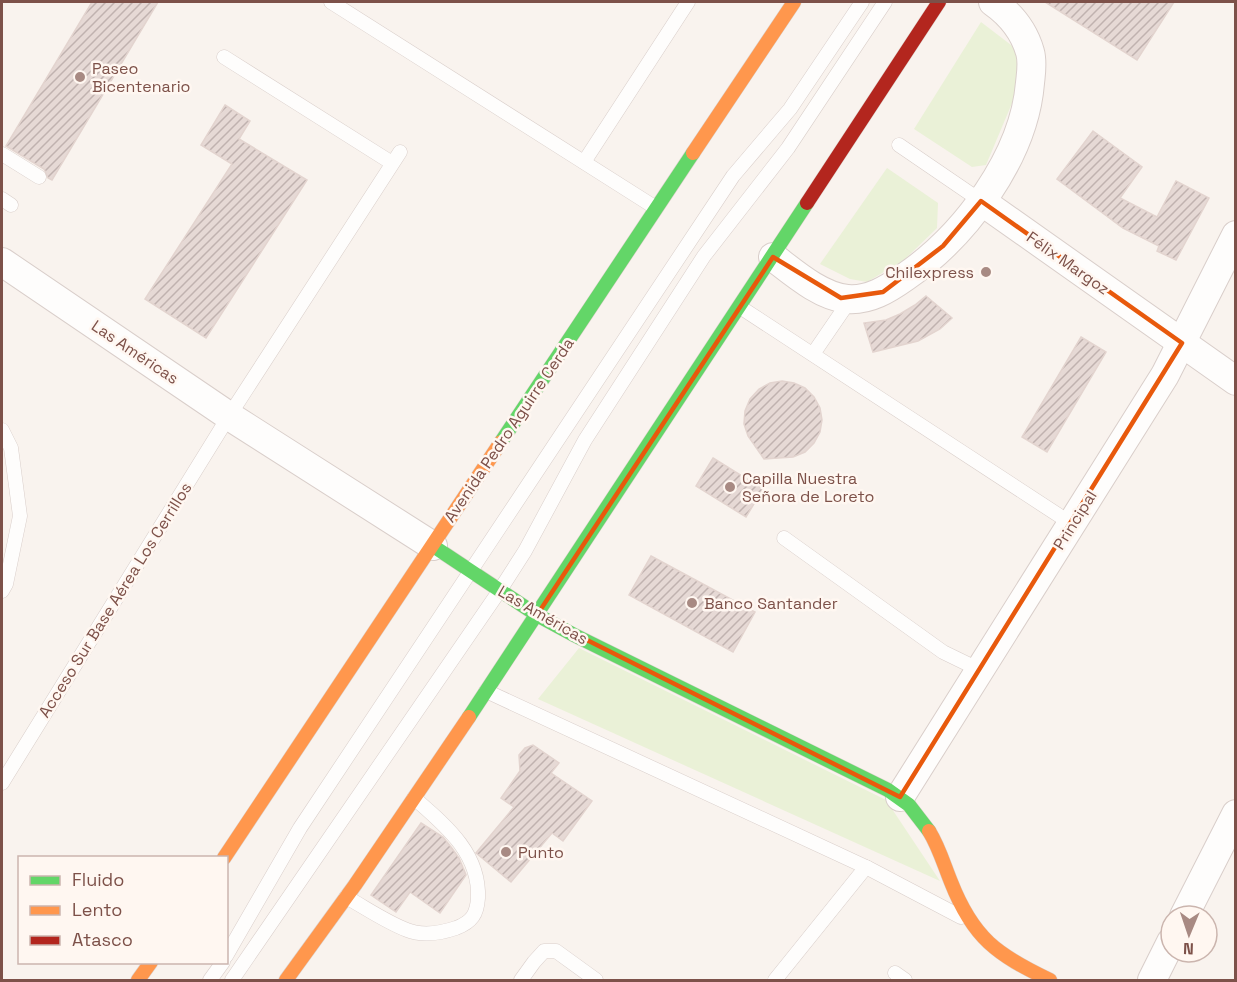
<svg xmlns="http://www.w3.org/2000/svg" width="1237" height="982" font-family="'Space Grotesk',sans-serif">
	<defs>
		<pattern id="building-hatch" width="6" height="6" patternUnits="userSpaceOnUse" patternTransform="scale(1.5)"><rect width="6" height="6" fill="#e6d9d5"/><path d="M-1 1l2-2M0 6l6-6M5 7l2-2" fill="none" stroke="#c0b2af"/></pattern>
	</defs>
	<rect width="100%" height="100%" fill="#f9f3ee"/>
	<g fill="#eaf1d7">
		<polygon points="981,22 1015,48 1023,77 986,165 972,167 914,129"/>
		<polygon points="887,168 938,203 937,228 904,260 867,282 850,279 820,264"/>
		<polygon points="579,648 886,800 940,881 538,699"/>
	</g>
	<g fill="url(#building-hatch)" stroke="#e3d4cf" stroke-width="1.5">
		<polygon points="92,2 158,2 52,180 48,178 44,169 6,146"/>
		<polygon points="1045,2 1174,2 1137,60"/>
		<polygon points="225,105 250,121 239,139 307,180 206,338 145,299 232,164 201,145"/>
		<polygon points="1093,131 1142,167 1120,198 1157,217 1176,181 1209,198 1176,260 1157,251 1159,246 1123,228 1057,179"/>
		<polygon points="926,296 952,318 940,329 918,341 873,352 864,323 886,320 900,314 915,305"/>
		<polygon points="1081,337 1106,352 1047,452 1022,437"/>
		<polygon points="782,381 794,383 805,388 814,397 820,408 822,420 820,432 814,443 805,452 793,457 764,459 748,436 744,424 745,411 750,399 759,389 770,383"/>
		<polygon points="713,458 763,489 746,517 696,486"/>
		<polygon points="651,556 755,612 733,652 629,595"/>
		<polygon points="533,745 559,763 551,773 592,801 563,841 552,833 511,882 476,853 514,807 501,798 520,771 519,755 525,748"/>
		<polygon points="421,823 443,837 451,847 459,858 466,875 440,913 410,892 396,912 371,895"/>
	</g>
	<g fill="none" stroke-linecap="round" stroke-linejoin="round">
		<defs>
			<g id="lane">
				<polyline points="331,2 656,208"/>
				<polyline points="224,57 392,163"/>
				<polyline points="899,145 981,201"/>
				<polyline points="2,154 39,177"/>
				<polyline points="584,162 688,2"/>
				<polyline points="2,199 11,205"/>
				<polyline points="740,307 1072,524"/>
				<polyline points="813,354 850,300"/>
				<polyline points="2,430 11,448 20,516 6,584 2,591"/>
				<polyline points="784,538 943,652 980,670"/>
				<polyline points="486,691 866,867 961,917"/>
				<polyline points="2,783 229,416 400,152"/>
				<path d="M346,897C366,908 386,922 407,930C422,936 441,933 456,928C472,922 477,914 478,898C480,853 445,825 414,798"/>
				<polyline points="226,956 300,828 733,176 790,109 862,2"/>
				<polyline points="895,973 905,980"/>
				<polyline points="210,980 223,962"/>
				<polyline points="232,980 500,590 525,551 585,440 704,256 788,148 885,2"/>
				<polyline points="521,980 534,962 544,951 556,951 596,980"/>
				<polyline points="775,980 866,867"/>
			</g>
			<g id="street">
				<polyline points="981,201 1236,381"/>
				<path d="M773,257C794,273 820,296 847,299C869,301 888,289 905,277C965,236 1024,157 1030,83C1031,73 1033,62 1030,52C1024,31 1010,14 993,2"/>
				<polyline points="2,262 229,416 433,546"/>
				<polyline points="900,797 1165,375 1236,235"/>
				<polyline points="1184,916 1236,814"/>
				<polyline points="1152,980 1171,942"/>
			</g>
			<g id="fast">
				<polyline points="501,442 693,153"/>
				<polyline points="433,546 537,615 574,635 888,790 909,805 929,831"/>
				<polyline points="469,717 807,203"/>
			</g>
			<g id="slow">
				<polyline points="693,153 794,2"/>
				<path d="M929,831C939,847 944,865 951,882C973,938 997,955 1050,980"/>
				<polyline points="224,858 501,442"/>
				<polyline points="138,980 151,962"/>
				<polyline points="286,980 355,885 469,717"/>
			</g>
			<polyline id="jam" points="807,203 939,2"/>
		</defs>
		<use href="#lane" stroke="#d9ceca" stroke-width="15"/>
		<use href="#street" stroke="#d9ceca" stroke-width="30"/>
		<use href="#fast" stroke="#dbd0cb" stroke-width="15"/>
		<use href="#slow" stroke="#dbd0cb" stroke-width="15"/>
		<use href="#jam" stroke="#dbd0cb" stroke-width="15"/>
		<use href="#lane" stroke="#fefdfc" stroke-width="14"/>
		<use href="#street" stroke="#fefdfc" stroke-width="28"/>
		<use href="#fast" stroke="#63d668" stroke-width="14"/>
		<use href="#slow" stroke="#ff974d" stroke-width="14"/>
		<use href="#jam" stroke="#b3261e" stroke-width="14"/>
	</g>
	<path fill="none" stroke="#e8590c" stroke-width="4.5" stroke-linejoin="round" d="M981,201L1182,343L900,797L537,615L773,257L841,298L883,292L943,246Z"/>
	<g fill="#a88a83" stroke="#fff7f1" stroke-width="2">
		<circle cx="80" cy="77" r="6"/>
		<circle cx="986" cy="272" r="6"/>
		<circle cx="730" cy="487" r="6"/>
		<circle cx="692" cy="603" r="6"/>
		<circle cx="506" cy="852" r="6"/>
	</g>
	<g text-anchor="middle" dominant-baseline="central" stroke-width="5" stroke-linejoin="round" paint-order="stroke">
		<g font-size="16" fill="#7d5149" stroke="#fff7f1" text-anchor="start">
			<text x="92" y="68">Paseo<tspan x="92" dy="18">Bicentenario</tspan></text>
			<text x="974" y="272" text-anchor="end">Chilexpress</text>
			<text x="742" y="478">Capilla Nuestra<tspan x="742" dy="18">Señora de Loreto</tspan></text>
			<text x="704" y="603">Banco Santander</text>
			<text x="518" y="852">Punto</text>
		</g>
		<g font-size="16" fill="#7d5149" stroke="#fff7f1">
			<text transform="translate(1068 263) rotate(35)">Félix Margoz</text>
			<text transform="translate(135 352) rotate(34)">Las Américas</text>
			<text transform="translate(509 430) rotate(-56)">Avenida Pedro Aguirre Cerda</text>
			<text transform="translate(1075 520) rotate(-58)">Principal</text>
			<text transform="translate(115 600) rotate(-58)">Acceso Sur Base Aérea Los Cerrillos</text>
			<text transform="translate(543 615) rotate(30)">Las Américas</text>
		</g>
	</g>
	<rect width="1237" height="982" fill="none" stroke="#7d5149" stroke-width="6"/>
	<rect x="18" y="856" width="210" height="108" fill="#fff7f1" stroke="#cbb5ae" stroke-width="1.5"/>
	<rect x="30" y="876" width="30" height="9" fill="#63d668" stroke="#cbb5ae" stroke-width="1.5"/>
	<text x="72" y="886" font-size="18" fill="#7d5149">Fluido</text>
	<rect x="30" y="906" width="30" height="9" fill="#ff974d" stroke="#cbb5ae" stroke-width="1.5"/>
	<text x="72" y="916" font-size="18" fill="#7d5149">Lento</text>
	<rect x="30" y="936" width="30" height="9" fill="#b3261e" stroke="#cbb5ae" stroke-width="1.5"/>
	<text x="72" y="946" font-size="18" fill="#7d5149">Atasco</text>
	<g transform="translate(1189 934) rotate(182)"><circle r="28" fill="#fff7f1" stroke="#cbb5ae" stroke-width="1.5"/>
	<path d="M0-4.5L10 22L0 15L-10 22Z" fill="#a88a83"/>
	<text y="-9" font-size="16" font-weight="bold" text-anchor="middle" fill="#7d5149">N</text>
	</g>
</svg>
